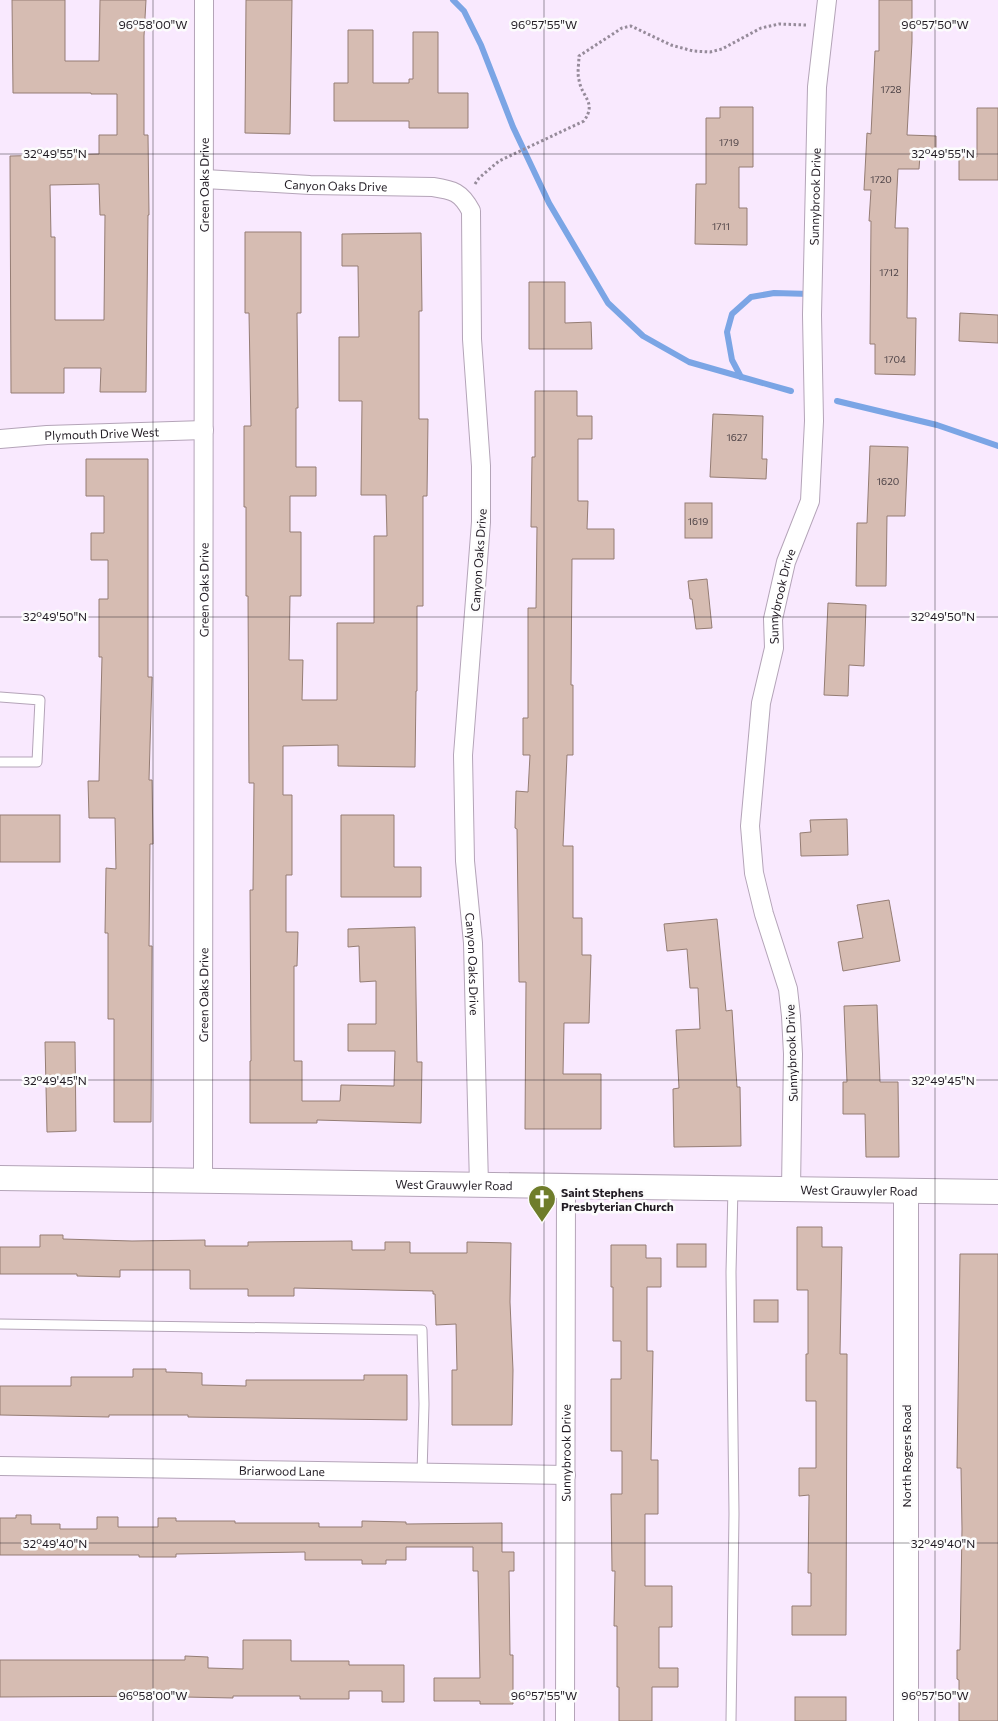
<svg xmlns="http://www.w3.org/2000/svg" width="998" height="1721" font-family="Commissioner,sans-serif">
	<rect width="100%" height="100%" fill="#f9e9fe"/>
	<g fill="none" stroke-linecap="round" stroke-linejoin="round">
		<g stroke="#7ba5e5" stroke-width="6">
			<polyline points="453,0 464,11 481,45 513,127 549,203 608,303 643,336 689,362 791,391"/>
			<polyline points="741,377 732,360 727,332 732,314 751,297 774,293 811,294"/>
			<polyline points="837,401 937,425 998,446"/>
		</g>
	</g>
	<g fill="#d6bcb2" stroke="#957d74" fill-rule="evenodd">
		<path d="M12,0H65V61H99L100,0H146L144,36V135H148L149,215H148L146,392H100L101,368H64V393H11L10,156L99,154V135H117V94H91V93H13ZM99,184L100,215H105L104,320H55V237H51L50,185Z"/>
		<polygon points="246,0 292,0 290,134 245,133"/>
		<polygon points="879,0 912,0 912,42 907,135 936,136 936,155 920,155 919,169 898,169 895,228 908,228 907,318 916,318 915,375 875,374 875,344 870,344 871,221 869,221 871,190 864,190 867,133 871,134 875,51 879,51"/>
		<polygon points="348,30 373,30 373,83 409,83 409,79 413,79 413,32 438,32 438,93 468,93 468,128 409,128 409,121 334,121 334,83 348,83"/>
		<polygon points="720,107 753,107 753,167 739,167 739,208 747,208 747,245 695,244 696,184 706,184 706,118 720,118"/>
		<polygon points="977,108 998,108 998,180 959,180 959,157 977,157"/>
		<polygon points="245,232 301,232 301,313 297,313 298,408 296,408 296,467 316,467 316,496 290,496 290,532 301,532 301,596 290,596 289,660 303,660 302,700 337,700 337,623 374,623 374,536 387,536 386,495 361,495 362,401 339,401 339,337 359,337 358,266 342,266 342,234 421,233 422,311 419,311 419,419 428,419 427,496 423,496 423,606 417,606 417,691 416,691 415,767 338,766 338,745 283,746 283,795 292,795 292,875 286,875 286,932 298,932 297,966 294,966 294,1061 302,1061 302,1101 340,1101 341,1085 394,1086 395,1051 348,1051 348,1024 376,1024 376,981 360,982 359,946 348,947 348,929 415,927 417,1062 422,1062 421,1123 317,1120 317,1123 250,1123 250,1061 251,1061 250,890 253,890 254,783 249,783 248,596 246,596 246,507 244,507 244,426 251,426 249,313 245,313"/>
		<polygon points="529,282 565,282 565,323 591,322 592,349 529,349"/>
		<polygon points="960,313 998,315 998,343 959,341"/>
		<polygon points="535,391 577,391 577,416 592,416 592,439 578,439 578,501 588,501 587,529 614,529 614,559 572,559 571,685 573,685 573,755 567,755 563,846 573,846 573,918 582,918 582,955 591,955 589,1023 564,1023 563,1074 601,1074 601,1129 525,1129 526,982 519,982 517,829 515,828 516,791 528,792 530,755 523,755 523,718 528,718 528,608 536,608 537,527 531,527 532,457 535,457"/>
		<polygon points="713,414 763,416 762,459 767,459 766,479 710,477"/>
		<polygon points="870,446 908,447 905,516 887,516 886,586 856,586 857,523 867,523"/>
		<polygon points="86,459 148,459 148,677 152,677 149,780 152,780 153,844 150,844 149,946 152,946 151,1122 114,1122 114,1019 108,1019 108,933 105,933 106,868 116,869 115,818 89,818 88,781 99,781 102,657 99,657 99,599 108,599 108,560 91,560 91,533 104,533 104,496 86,496"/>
		<rect x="685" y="503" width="27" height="35"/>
		<polygon points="707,579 712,628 696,629 692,599 690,599 688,581"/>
		<polygon points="828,603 866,605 864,666 849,665 848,696 824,695"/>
		<rect x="0" y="815" width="60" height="47"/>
		<polygon points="341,815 394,815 394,867 421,867 421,897 341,897"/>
		<polygon points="847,819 848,855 801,856 800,833 811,832 810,820"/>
		<polygon points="889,900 900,961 843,971 838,942 863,938 857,905"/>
		<polygon points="717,919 726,1011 732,1010 737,1087 740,1087 741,1146 674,1147 673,1089 679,1088 676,1030 700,1029 698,988 690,988 687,949 667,951 664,924"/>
		<polygon points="877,1005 880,1082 898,1082 899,1157 866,1157 865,1114 843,1114 843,1082 847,1082 844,1006"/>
		<polygon points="45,1042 75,1042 76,1131 47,1132"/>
		<polygon points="797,1227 822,1227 822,1247 842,1247 840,1354 847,1354 846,1635 792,1635 792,1606 811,1606 811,1573 808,1573 809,1495 799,1496 799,1468 816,1468 816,1401 806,1401 806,1354 808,1354 808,1290 797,1290"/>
		<polygon points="40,1235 63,1235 63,1239 132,1241 205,1240 205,1246 248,1246 248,1242 352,1241 352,1250 385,1250 385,1242 410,1242 410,1253 467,1253 467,1242 511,1243 510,1302 513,1370 512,1425 452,1425 452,1370 457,1370 456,1324 436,1325 435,1294 433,1294 433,1291 294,1288 294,1296 248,1296 248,1289 190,1289 190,1270 120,1270 120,1277 77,1276 77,1274 0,1274 0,1247 40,1247"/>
		<rect x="677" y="1244" width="29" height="23"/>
		<polygon points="611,1245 646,1245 646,1258 661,1258 661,1287 647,1287 647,1351 653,1351 651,1460 658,1460 658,1514 645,1514 645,1586 672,1586 672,1627 659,1627 659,1668 678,1668 678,1687 652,1687 652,1721 619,1721 619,1687 617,1687 617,1626 614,1626 615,1571 612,1571 611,1494 622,1494 622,1451 611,1451 611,1379 621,1379 621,1341 613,1341 613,1287 611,1287"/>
		<polygon points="960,1254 998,1254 998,1721 959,1721 959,1680 957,1679 957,1650 960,1650 962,1529 961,1468 957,1468"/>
		<rect x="754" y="1300" width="24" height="22"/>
		<polygon points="133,1369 166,1369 166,1372 202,1373 202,1385 246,1386 246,1380 364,1380 364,1375 407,1375 407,1420 188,1417 188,1415 109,1415 109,1417 0,1415 0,1386 71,1386 71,1377 133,1377"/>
		<polygon points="16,1515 31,1515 31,1524 60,1524 60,1529 97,1529 97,1517 118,1517 118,1527 158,1527 158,1518 176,1518 176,1521 235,1521 235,1523 319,1523 319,1527 362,1527 362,1521 406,1522 406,1524 502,1523 502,1552 514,1552 514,1571 509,1571 510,1655 513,1655 513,1704 480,1704 480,1701 434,1701 434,1678 480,1678 478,1571 473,1571 473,1547 406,1547 406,1560 386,1560 386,1564 362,1564 362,1560 305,1560 305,1552 176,1554 176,1557 139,1557 139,1555 0,1555 0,1518 16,1518"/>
		<polygon points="243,1640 291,1640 291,1661 349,1661 349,1665 404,1665 404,1702 382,1702 382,1691 349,1691 349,1699 300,1699 300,1696 233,1696 233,1698 185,1697 185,1696 0,1697 0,1660 185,1660 185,1656 208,1657 208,1668 243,1669"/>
		<rect x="795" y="1697" width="51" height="24"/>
	</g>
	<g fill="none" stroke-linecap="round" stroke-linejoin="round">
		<defs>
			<g id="lane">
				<polyline points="0,697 40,700 37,762 0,762"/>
				<polyline points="0,1324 422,1330 424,1404 422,1473"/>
				<polyline points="731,1721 734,1514 731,1272 733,1188"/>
			</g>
			<g id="street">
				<path id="s1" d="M205,179L310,185L433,187C453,190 461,192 471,211L472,339L481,466V522L463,755L465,861L473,943L479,1185"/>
				<path id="s2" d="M0,439L47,435L204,430"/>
				<path id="s3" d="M203,1181L204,0"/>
				<path id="s4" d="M791,1189L793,1054L791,1016L788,989L764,914L754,873L750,826L761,703L774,648L773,619L786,562L810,501L814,421L812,315L817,87L827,0"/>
				<path id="s5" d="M0,1466L566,1475"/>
				<path id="s6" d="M565,1721L566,1186"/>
			</g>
			<g id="secondary">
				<path id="s7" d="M0,1178L998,1192"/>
				<polyline points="906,1191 906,1721"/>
			</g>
		</defs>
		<use href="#lane" stroke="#b4a4b8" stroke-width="11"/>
		<use href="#street" stroke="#b4a4b8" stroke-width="20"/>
		<use href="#secondary" stroke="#b4a4b8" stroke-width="26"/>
		<path stroke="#968b9a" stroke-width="3" stroke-dasharray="2.5 2.5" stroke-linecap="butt" d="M475,184L479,178L499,161L584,121C597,102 582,98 579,80C577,73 579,63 579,56L622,28L631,26L671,45L693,51L710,52L722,49L761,28L779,24L806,25"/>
		<use href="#lane" stroke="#fff" stroke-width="9"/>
		<use href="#street" stroke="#fff" stroke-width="18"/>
		<use href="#secondary" stroke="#fff" stroke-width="24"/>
	</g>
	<path fill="none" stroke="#211b23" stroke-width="1" stroke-opacity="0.45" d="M153,0V1721M544,0V1721M935,0V1721M0,154H998M0,617H998M0,1080H998M0,1543H998"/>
	<defs>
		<symbol id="church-pin" viewBox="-11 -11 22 30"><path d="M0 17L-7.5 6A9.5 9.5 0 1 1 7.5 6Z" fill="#6f7d2b" stroke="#fcfcfc"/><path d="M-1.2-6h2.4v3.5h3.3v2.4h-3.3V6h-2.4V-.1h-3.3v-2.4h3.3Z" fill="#fff"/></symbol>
	</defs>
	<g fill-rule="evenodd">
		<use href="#church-pin" x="526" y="1183" width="32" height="43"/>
	</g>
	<g text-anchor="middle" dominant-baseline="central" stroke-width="5" stroke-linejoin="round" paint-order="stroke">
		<g font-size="10" fill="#4e4347">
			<text x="891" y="89">1728</text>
			<text x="729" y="142">1719</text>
			<text x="881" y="179">1720</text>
			<text x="721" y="226">1711</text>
			<text x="889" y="272">1712</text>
			<text x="895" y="359">1704</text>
			<text x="737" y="437">1627</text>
			<text x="888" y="481">1620</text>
			<text x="698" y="521">1619</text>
		</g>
		<g font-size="12" fill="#211b23" stroke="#fcfcfc">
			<text stroke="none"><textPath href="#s3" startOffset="996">Green Oaks Drive</textPath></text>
			<text stroke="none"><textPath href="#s1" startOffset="131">Canyon Oaks Drive</textPath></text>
			<text stroke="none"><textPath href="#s4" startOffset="1006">Sunnybrook Drive</textPath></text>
			<text stroke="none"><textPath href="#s2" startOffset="102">Plymouth Drive West</textPath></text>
			<text transform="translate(478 560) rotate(-86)">Canyon Oaks Drive</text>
			<text stroke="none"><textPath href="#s3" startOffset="591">Green Oaks Drive</textPath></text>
			<text stroke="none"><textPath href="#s4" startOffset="601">Sunnybrook Drive</textPath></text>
			<text stroke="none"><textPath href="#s1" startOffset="1030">Canyon Oaks Drive</textPath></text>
			<text stroke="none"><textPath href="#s3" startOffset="186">Green Oaks Drive</textPath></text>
			<text transform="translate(791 1053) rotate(-92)">Sunnybrook Drive</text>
			<text stroke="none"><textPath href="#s7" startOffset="454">West Grauwyler Road</textPath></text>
			<text stroke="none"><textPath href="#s7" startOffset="859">West Grauwyler Road</textPath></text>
			<text stroke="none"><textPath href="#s6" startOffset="268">Sunnybrook Drive</textPath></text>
			<text transform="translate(906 1456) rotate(-90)">North Rogers Road</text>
			<text stroke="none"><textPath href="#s5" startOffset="282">Briarwood Lane</textPath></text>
		</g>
		<g font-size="12" font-weight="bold" fill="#211b23" stroke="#fcfcfc" text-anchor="start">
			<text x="561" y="1192">Saint Stephens<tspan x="561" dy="14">Presbyterian Church</tspan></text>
		</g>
	</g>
	<g font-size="12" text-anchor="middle" fill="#211b23" stroke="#fcfcfc" stroke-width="5" stroke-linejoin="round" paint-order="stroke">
		<text x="153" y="29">96°58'00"W</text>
		<text x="544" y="29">96°57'55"W</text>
		<text x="935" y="29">96°57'50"W</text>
		<text x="55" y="158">32°49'55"N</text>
		<text x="943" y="158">32°49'55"N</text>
		<text x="55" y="621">32°49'50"N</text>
		<text x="943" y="621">32°49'50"N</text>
		<text x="55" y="1085">32°49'45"N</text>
		<text x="943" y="1085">32°49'45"N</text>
		<text x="55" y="1548">32°49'40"N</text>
		<text x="943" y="1548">32°49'40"N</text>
		<text x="153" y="1700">96°58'00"W</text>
		<text x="544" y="1700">96°57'55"W</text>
		<text x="935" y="1700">96°57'50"W</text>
	</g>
</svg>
